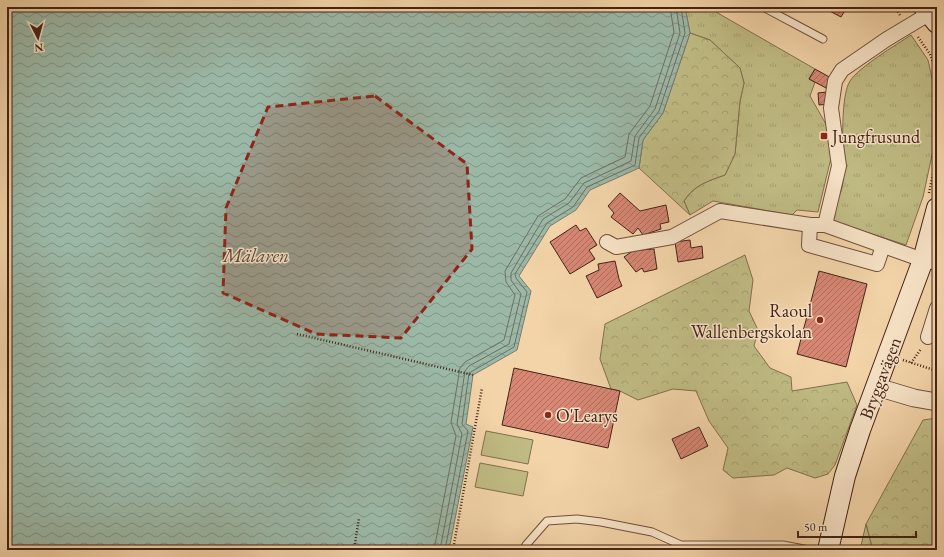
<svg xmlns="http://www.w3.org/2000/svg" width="944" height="557" font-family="'EB Garamond',serif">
	<defs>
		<pattern id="grass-tufts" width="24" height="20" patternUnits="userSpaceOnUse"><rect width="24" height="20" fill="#c0bb84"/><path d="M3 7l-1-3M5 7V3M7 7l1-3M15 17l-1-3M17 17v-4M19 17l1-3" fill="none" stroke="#a6a071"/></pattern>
		<pattern id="forest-crowns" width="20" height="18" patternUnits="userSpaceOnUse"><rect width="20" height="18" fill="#c0bb84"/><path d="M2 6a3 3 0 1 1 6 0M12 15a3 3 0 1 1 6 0" fill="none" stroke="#a6a071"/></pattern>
		<pattern id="water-waves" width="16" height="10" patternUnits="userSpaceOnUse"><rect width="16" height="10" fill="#9bb8a7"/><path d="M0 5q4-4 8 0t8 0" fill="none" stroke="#809587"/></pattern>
		<pattern id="building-hatch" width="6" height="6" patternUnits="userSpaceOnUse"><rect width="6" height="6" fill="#d78774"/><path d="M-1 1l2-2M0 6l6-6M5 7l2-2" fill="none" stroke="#b06e5e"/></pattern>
	</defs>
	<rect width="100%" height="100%" fill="#f3d4a9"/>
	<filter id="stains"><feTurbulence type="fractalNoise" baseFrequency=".005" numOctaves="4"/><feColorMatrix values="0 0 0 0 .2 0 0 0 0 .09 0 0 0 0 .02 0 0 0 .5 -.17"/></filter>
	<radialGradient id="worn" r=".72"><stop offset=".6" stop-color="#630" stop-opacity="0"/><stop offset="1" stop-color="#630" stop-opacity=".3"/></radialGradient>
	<g fill="url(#grass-tufts)" stroke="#826f4e">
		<path d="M685,7H713L716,12L815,69L809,79L815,82L810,96L827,126L831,158L818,212L797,210L792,215L713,201L690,215L684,201C694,185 708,181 725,175L735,154L740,101L744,83L740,68L710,40L690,33Z"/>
		<path d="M911,35L928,60L937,101L935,141L923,197L906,245L832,221C831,204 843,195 843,181C844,158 839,99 850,81C859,67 896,45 911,35Z"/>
		<polygon points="866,524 873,550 860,550"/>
	</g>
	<g fill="url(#forest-crowns)" stroke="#826f4e">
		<path d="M690,33L710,40L740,68L744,83L740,101L735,154L725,175C708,181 694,185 684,201L690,215L639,168L643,140L663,113Z"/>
		<polygon points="745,255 753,280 749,311 758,330 754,346 770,368 791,377 792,391 847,382 857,405 835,465 828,474 815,478 787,468 774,475 733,478 723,470 728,448 709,421 696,391 673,389 638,400 620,391 611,389 600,359 605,324"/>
		<polygon points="937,418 937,550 873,550 866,524 923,420"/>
	</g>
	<g fill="#c0bb84" stroke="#826f4e">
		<polygon points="486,431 533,440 528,464 481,455"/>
		<polygon points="480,463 528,472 523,496 475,487"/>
	</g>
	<polygon fill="url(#water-waves)" stroke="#787c6d" points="7,7 685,7 690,33 663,113 643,140 639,168 590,190 576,210 550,226 519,276 531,291 517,350 473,375 466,424 473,427 449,550 7,550"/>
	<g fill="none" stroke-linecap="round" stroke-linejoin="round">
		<g stroke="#706e5f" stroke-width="1">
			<polyline points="434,550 456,436 451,422 460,368 465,362 504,340 515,295 506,282 505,271 538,216 565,199 581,178 625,157 629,134 650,106 674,32 670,7"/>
			<polyline points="440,550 462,434 457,424 465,371 469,366 509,344 521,294 511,280 511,273 543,219 569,203 584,183 631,161 635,136 655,109 680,33 676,7"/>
			<polyline points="445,550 468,431 462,424 469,373 514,347 527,292 516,278 515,274 547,223 573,207 587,187 635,165 639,138 659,111 685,33 681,7"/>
		</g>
		<polyline stroke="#5a483b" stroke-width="1" stroke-dasharray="5 4" stroke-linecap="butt" points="7,9 15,7"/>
	</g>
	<g fill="url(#building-hatch)" stroke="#442317">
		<polygon points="822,7 847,7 841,17"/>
		<polygon points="815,69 833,79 828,89 809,79"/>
		<polygon points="827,92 829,104 819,105 818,93"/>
		<polygon points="620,193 640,211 666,205 669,222 660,224 661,229 643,235 638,228 633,234 611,217 614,213 608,206"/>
		<polygon points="576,225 580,231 586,228 597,245 589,250 595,259 570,274 550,242"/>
		<polygon points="690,240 691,248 702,246 703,258 678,262 675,242"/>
		<polygon points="637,248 641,250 654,249 657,269 644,272 642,268 636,272 624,257"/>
		<polygon points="615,261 619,279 622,286 597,298 586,276 599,270 598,264"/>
		<polygon points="819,271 867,284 846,367 797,354"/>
		<polygon points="514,368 620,391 608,448 502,425"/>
		<polygon points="699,427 708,446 681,459 672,439"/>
	</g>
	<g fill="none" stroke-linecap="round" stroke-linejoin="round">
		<defs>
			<g id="service">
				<polyline points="763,7 823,39"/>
				<polyline points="523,550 526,545 547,521 577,519 601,522 652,532 681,545 783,545 809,550"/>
			</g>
			<g id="minor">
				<polyline points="810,225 809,245 877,264 883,246"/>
				<polyline points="825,225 839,166 831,108 835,81 842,70 887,39 937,9"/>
				<polyline points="607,242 616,247 672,237 720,211 810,225 825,225 923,260 937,263"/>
				<polyline points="928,337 937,308"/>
			</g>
			<polyline id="tertiary" points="877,387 914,398 937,402"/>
			<g id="secondary">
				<polyline points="924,7 937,23"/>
				<polyline points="828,550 845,476 860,430 923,260 937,208"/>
			</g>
		</defs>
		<use href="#service" stroke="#704f3c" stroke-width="9"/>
		<use href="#minor" stroke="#704f3c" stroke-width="16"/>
		<use href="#tertiary" stroke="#704f3c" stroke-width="19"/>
		<use href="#secondary" stroke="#442317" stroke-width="22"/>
		<g stroke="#442317" stroke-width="2.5" stroke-dasharray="1 2" stroke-linecap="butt">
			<polyline points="894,7 900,15"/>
			<polyline points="918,37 930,54 937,74"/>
			<polyline points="929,193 937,154"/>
			<polyline points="297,334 473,375"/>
			<polyline points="903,360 937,371"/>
			<polyline points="911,363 921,349"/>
			<polyline points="354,550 359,518"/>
			<polyline points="453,550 482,388"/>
		</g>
		<use href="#service" stroke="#f7e3c7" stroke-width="7"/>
		<use href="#minor" stroke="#f7e3c7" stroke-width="14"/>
		<use href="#tertiary" stroke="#f7e3c7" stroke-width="17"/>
		<use href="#secondary" stroke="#f7e3c7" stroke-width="20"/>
	</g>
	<path fill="#8f2418" fill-opacity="0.2" stroke="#8f2418" stroke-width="3" stroke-dasharray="8 5" stroke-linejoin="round" d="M375,96L467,164L472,249L401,338L316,334L223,293L226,208L268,107Z"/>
	<g fill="#8f2418" stroke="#f7e3c7" stroke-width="1.5">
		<rect x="820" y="132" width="8" height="8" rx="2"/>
		<circle cx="820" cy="320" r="4"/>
		<circle cx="548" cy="415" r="4"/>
	</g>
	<g text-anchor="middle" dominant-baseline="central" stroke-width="3" stroke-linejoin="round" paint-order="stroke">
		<g font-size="18" fill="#442317" stroke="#f7e3c7" text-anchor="start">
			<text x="832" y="136">Jungfrusund</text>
			<text x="812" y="310" text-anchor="end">Raoul<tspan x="812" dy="21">Wallenbergskolan</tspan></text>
			<text x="556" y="415">O'Learys</text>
		</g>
		<g font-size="18" fill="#442317" stroke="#f7e3c7">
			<text transform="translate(880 378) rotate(-69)">Bryggavägen</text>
		</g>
		<g font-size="19" font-style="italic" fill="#5a483b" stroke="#f7e3c7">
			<text x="256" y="255">Mälaren</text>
		</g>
	</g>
	<rect width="944" height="557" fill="none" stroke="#f3d4a9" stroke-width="24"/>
	<rect x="8" y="8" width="928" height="541" fill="none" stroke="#442317" stroke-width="2"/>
	<rect x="12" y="12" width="920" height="533" fill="none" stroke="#442317"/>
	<g transform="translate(38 38) rotate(174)" stroke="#f7e3c7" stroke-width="3" paint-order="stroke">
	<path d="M0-3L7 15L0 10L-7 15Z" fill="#442317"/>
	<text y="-6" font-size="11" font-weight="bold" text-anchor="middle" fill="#442317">N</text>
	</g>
	<path d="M798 531v6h118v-6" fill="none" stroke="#442317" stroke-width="2"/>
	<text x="804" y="531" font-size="12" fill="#442317" stroke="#f7e3c7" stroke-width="3" paint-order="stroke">50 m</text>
	<rect width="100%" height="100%" filter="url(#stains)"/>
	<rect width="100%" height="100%" fill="url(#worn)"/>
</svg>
